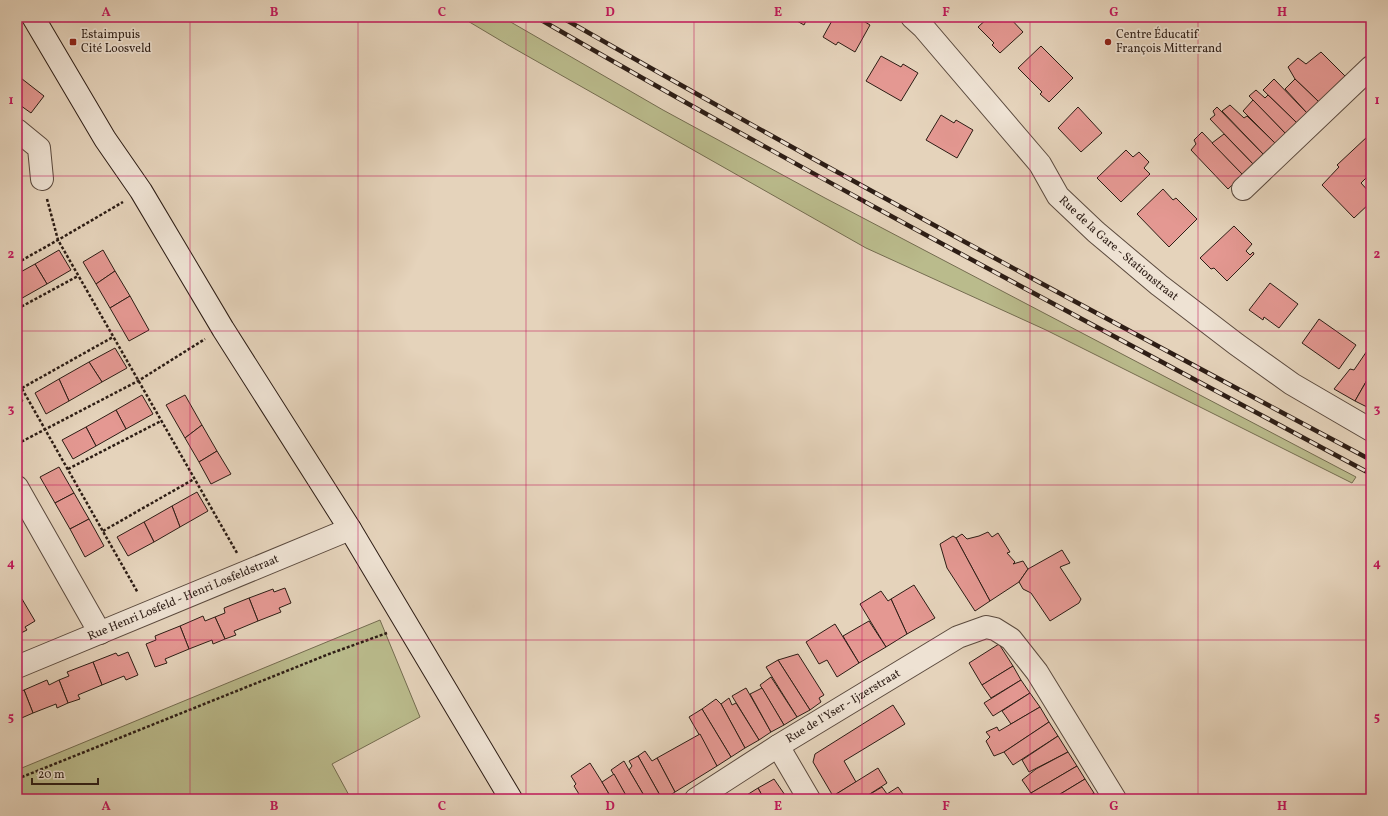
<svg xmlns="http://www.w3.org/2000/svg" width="1388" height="816" font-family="Vollkorn,serif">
	<rect width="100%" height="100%" fill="#e5d3bb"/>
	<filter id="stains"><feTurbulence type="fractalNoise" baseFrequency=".005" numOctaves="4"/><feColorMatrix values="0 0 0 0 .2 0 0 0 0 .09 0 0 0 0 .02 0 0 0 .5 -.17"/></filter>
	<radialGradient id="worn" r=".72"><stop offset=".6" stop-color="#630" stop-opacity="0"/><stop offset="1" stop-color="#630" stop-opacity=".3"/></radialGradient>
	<g fill="#babb8c" stroke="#746c50">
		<polygon points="461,17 502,17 663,110 825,198 1356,477 1352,483 1046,330 866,248 508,45"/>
		<polygon points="380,620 420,717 332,764 351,799 17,799 17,770"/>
	</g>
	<g fill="#e49892" stroke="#2d1d15">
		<polygon points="790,17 808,17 804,25"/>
		<polygon points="834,17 857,17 870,25 855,52 838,42 836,45 823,37"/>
		<polygon points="989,17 1009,17 1023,32 1000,53 992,45 994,43 978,27"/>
		<polygon points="1362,17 1371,17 1371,22 1368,19 1366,21"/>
		<polygon points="1041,46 1073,78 1049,102 1040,94 1042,92 1018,68"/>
		<polygon points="1321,52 1346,77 1319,102 1295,79 1288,67 1298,58 1306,64"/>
		<polygon points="881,56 901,67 903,64 918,73 901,101 866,81"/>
		<polygon points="17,75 44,96 31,113 17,103"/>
		<polygon points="1274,79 1307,113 1297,123 1263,90"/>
		<polygon points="1295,79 1319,102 1307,113 1285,89"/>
		<polygon points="1256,90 1265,98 1268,95 1297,123 1286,134 1249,96"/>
		<polygon points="1253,100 1286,134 1276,144 1243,111"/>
		<polygon points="1230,105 1244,118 1247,116 1276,144 1264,155 1222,111"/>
		<polygon points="1078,107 1102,133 1081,152 1058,128"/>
		<polygon points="1217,107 1264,155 1254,165 1210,119 1215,115 1213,111"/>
		<polygon points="941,115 954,123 956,120 973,130 957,158 926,140"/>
		<polygon points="1202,132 1243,175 1228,189 1191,150 1196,144 1194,140"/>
		<polygon points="1224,134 1254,165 1243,175 1212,143"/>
		<polygon points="1368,136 1371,140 1371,182 1366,178 1361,183 1371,194 1371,202 1354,218 1322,185 1339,167 1337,165"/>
		<polygon points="1126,150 1133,157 1139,152 1149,162 1144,168 1150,174 1121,202 1097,178"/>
		<polygon points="1163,189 1173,200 1176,198 1197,219 1169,247 1137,214"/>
		<polygon points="1234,226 1252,244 1246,251 1250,255 1253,252 1254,254 1227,281 1214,268 1211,269 1200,258"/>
		<polygon points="59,250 71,270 47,284 35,264"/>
		<polygon points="103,250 115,271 96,284 83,262"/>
		<polygon points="35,264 47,284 17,301 17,274"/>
		<polygon points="115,271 130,296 110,308 96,284"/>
		<polygon points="1270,283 1298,304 1279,328 1264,317 1263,320 1249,310"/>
		<polygon points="130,296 149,330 129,341 110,308"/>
		<polygon points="1319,319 1356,345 1339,369 1302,343"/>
		<polygon points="1371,345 1371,358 1370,360 1371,361 1371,373 1355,401 1334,389 1350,369 1354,370"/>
		<polygon points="115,348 127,368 102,382 89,362"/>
		<polygon points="89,362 102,382 69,401 59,379"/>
		<polygon points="1371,373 1371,405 1369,408 1355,401"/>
		<polygon points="59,379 69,401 46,414 35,393"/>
		<polygon points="17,391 23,401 17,405"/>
		<polygon points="142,395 153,414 126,429 116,410"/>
		<polygon points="185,395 202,425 185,438 166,405"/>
		<polygon points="116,410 126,429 96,446 86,427"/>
		<polygon points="202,425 217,451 199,462 185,438"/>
		<polygon points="86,427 96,446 73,459 62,440"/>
		<polygon points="217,451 231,474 211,484 199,462"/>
		<polygon points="59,467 74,493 55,503 40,477"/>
		<polygon points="197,492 208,511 180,527 172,506"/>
		<polygon points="74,493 89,519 70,529 55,503"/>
		<polygon points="172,506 180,527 154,542 144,522"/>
		<polygon points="89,519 104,546 85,557 70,529"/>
		<polygon points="144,522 154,542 128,556 117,537"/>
		<polygon points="988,532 992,537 998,533 1010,552 1007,553 1015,562 1013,564 1023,561 1028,569 1019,582 990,601 956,538 962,534 967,539 979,536"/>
		<polygon points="953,536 956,538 990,601 975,611 947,568 940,544"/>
		<polygon points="1062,550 1070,563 1060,567 1081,599 1079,603 1050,621 1031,593 1023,589 1019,582 1028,569"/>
		<polygon points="914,585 935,618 907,634 891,599"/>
		<polygon points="285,588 291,603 279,608 281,612 258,621 249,598 273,589 274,592"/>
		<polygon points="881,591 888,601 891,599 907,634 886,647 860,604"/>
		<polygon points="249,598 258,621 234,631 236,635 225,639 215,617 225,613 224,608"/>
		<polygon points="22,599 35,621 25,627 27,630 17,635 17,602"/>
		<polygon points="203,616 205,621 215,617 225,639 213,644 212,640 189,649 180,626"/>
		<polygon points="869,621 886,647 859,663 843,636"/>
		<polygon points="835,624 859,663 837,677 827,660 819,664 806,642"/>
		<polygon points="180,626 189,649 165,659 167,663 155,667 146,644 156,640 155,636"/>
		<polygon points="999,644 1013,666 982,685 969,663"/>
		<polygon points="128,652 138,675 126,680 124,676 102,685 93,662 116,653 118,656"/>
		<polygon points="798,654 824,695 819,698 821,702 810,710 778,660"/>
		<polygon points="778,660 810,710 797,717 766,667"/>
		<polygon points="93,662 102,685 78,695 80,699 68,703 59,680 69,676 67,672"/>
		<polygon points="1013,666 1021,680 991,698 982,685"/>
		<polygon points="771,677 797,717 784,725 760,685"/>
		<polygon points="47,680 49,685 59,680 68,703 57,708 56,704 33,713 24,690"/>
		<polygon points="1021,680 1030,693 993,716 984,703"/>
		<polygon points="746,688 771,732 759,740 732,696"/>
		<polygon points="762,688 784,725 771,732 750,694"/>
		<polygon points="24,690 33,713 17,720 17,693"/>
		<polygon points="1030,693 1040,707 1011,724 1002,711"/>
		<polygon points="729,698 732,705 736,703 759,740 745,748 721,704"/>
		<polygon points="716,699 721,704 745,748 731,757 702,709"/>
		<polygon points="893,705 905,724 844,761 856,782 833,796 813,762 815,754"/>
		<polygon points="1040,707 1049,722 1004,752 994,756 986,741 990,737 986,732 997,727 999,731"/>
		<polygon points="702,709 731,757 717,766 689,717"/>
		<polygon points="1049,722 1058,736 1013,765 1004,752"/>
		<polygon points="700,734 717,766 675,792 657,758"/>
		<polygon points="1058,736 1068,752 1029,772 1022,760"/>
		<polygon points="645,751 652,761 657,758 675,792 664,799 662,799 638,756"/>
		<polygon points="1068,752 1077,766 1031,793 1022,780 1036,769"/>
		<polygon points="638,756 662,799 646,799 629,770 632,766 629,761"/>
		<polygon points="624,761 629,770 646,799 628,799 611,770"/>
		<polygon points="590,763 602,782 612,799 582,799 574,786 576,784 571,776"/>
		<polygon points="1077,766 1085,779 1052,799 1034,799 1031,793"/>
		<polygon points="878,768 887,783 862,799 835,799 833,796"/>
		<polygon points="614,774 628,799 612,799 602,782"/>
		<polygon points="774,779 785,795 777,799 764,799 758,788"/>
		<polygon points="1085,779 1094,793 1084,799 1052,799"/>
		<polygon points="882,787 887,794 898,787 903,794 895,799 862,799"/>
		<polygon points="758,788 764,799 742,799 742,798"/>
		<polygon points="1094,793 1097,799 1084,799"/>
	</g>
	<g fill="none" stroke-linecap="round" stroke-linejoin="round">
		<defs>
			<g id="street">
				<path id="s1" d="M912,17L923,27L1040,164L1058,196L1096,232L1159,285L1236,344L1292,384L1371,430"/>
				<polyline points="17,130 39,148 42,179"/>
				<polyline points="1243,189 1371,67"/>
				<polyline points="17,487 100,633"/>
				<path id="s2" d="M17,667L350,529"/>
				<polyline points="778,746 809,799"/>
				<path id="s3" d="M696,799L778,746L958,637L986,627L995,629L1011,639L1037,672L1115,799"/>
			</g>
			<polyline id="secondary" points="33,17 105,139 141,191 223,329 350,529 511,799"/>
		</defs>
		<use href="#street" stroke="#5b4a3e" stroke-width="24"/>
		<use href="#secondary" stroke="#2d1d15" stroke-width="24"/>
		<g stroke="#2d1d15" stroke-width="2.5" stroke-dasharray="3 2" stroke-linecap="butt">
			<polyline points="47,199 58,240 237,553"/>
			<polyline points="17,263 58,240 123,202"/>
			<polyline points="17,309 78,276"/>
			<polyline points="17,380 138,593"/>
			<polyline points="22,388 113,337"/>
			<polyline points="17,444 138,381 205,339"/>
			<polyline points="68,469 161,421"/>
			<polyline points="103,531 194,479"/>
			<polyline points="17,779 329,654 387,633"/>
		</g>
		<use href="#street" stroke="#eee2d3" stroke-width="22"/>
		<use href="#secondary" stroke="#eee2d3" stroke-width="22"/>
		<defs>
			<g id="rail">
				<path d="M536,17C810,176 1092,324 1371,474"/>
				<path d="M561,17C828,170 1099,315 1371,460"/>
			</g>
		</defs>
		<use href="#rail" stroke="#2d1d15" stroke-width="4.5"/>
		<use href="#rail" stroke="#eee2d3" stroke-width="3" stroke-dasharray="9" stroke-linecap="butt"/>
	</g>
	<path fill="none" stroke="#c2185b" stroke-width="1" stroke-opacity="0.55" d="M190,17V799M358,17V799M526,17V799M694,17V799M862,17V799M1030,17V799M1198,17V799M17,176H1371M17,331H1371M17,485H1371M17,640H1371"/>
	<g fill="#8f2418" stroke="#eee2d3" stroke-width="1.5">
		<rect x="69" y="38" width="8" height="8" rx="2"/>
		<circle cx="1108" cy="42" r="4"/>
	</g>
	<g text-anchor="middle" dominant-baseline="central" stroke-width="3.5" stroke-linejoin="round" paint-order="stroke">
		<g font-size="12" fill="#2d1d15" stroke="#eee2d3" text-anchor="start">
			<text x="81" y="35">Estaimpuis<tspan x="81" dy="14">Cité Loosveld</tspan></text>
			<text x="1116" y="35">Centre Éducatif<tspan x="1116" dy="14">François Mitterrand</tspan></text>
		</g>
		<g font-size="12" fill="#2d1d15" stroke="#eee2d3">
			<text stroke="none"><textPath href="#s1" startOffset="312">Rue de la Gare - Stationstraat</textPath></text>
			<text stroke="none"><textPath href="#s2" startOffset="180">Rue Henri Losfeld - Henri Losfeldstraat</textPath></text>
			<text stroke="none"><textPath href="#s3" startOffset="174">Rue de l'Yser - Ijzerstraat</textPath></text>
		</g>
	</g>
	<rect width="1388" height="816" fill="none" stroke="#e5d3bb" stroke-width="44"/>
	<path d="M32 778v6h66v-6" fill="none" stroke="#2d1d15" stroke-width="2"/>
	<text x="38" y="778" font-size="12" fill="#2d1d15" stroke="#eee2d3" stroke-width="3" paint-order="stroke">20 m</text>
	<rect x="22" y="22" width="1344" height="772" fill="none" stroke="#c2185b" stroke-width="1.5"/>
	<g font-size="13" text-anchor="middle" font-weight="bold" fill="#c2185b">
		<text x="106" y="16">A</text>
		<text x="274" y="16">B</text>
		<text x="442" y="16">C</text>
		<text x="610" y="16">D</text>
		<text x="778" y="16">E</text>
		<text x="946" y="16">F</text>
		<text x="1114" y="16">G</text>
		<text x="1282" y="16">H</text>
		<text x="11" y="104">1</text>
		<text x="1377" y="104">1</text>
		<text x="11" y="258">2</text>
		<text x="1377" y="258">2</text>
		<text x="11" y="413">3</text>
		<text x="1377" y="413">3</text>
		<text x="11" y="567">4</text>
		<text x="1377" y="567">4</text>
		<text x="11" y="721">5</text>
		<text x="1377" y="721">5</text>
		<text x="106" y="810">A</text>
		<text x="274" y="810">B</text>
		<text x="442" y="810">C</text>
		<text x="610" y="810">D</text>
		<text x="778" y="810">E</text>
		<text x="946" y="810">F</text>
		<text x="1114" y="810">G</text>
		<text x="1282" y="810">H</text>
	</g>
	<rect width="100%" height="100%" filter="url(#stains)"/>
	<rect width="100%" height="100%" fill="url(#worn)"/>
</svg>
